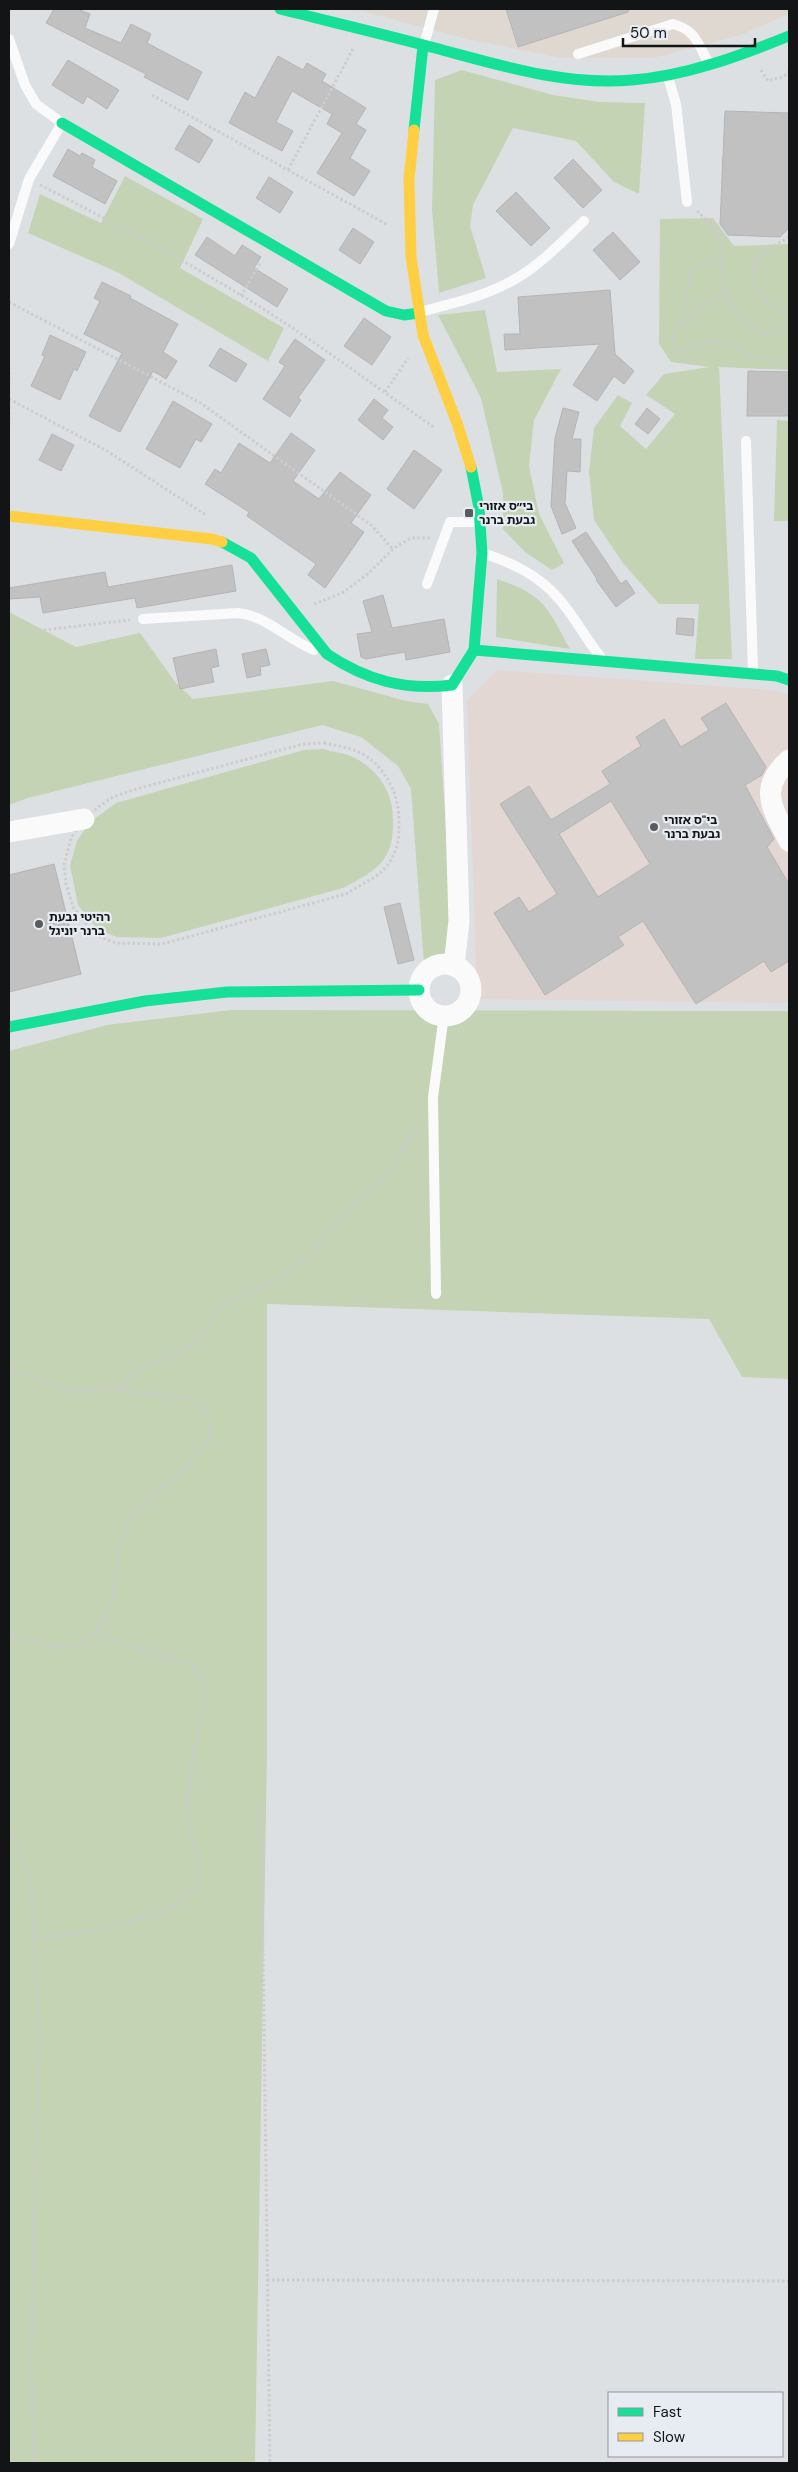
<svg xmlns="http://www.w3.org/2000/svg" width="798" height="2472" font-family="'DM Sans','Noto Sans Hebrew',sans-serif">
	<rect width="100%" height="100%" fill="#dde0e3"/>
	<polygon fill="#dfd8d0" points="353,9 789,9 789,14 741,35 653,58 562,58 470,40"/>
	<polygon fill="#e2d7d2" points="497,670 772,690 789,695 789,1003 477,999 467,700"/>
	<g fill="#c4d3b4">
		<polygon points="462,70 553,95 599,102 645,103 639,194 614,182 576,141 513,128 473,205 470,226 486,278 439,293 432,209 435,80"/>
		<polygon points="125,176 203,219 180,268 284,328 268,361 117,272 28,233 40,194 101,223"/>
		<polygon points="713,218 734,246 789,244 789,370 719,367 732,659 695,659 699,604 659,604 623,563 594,520 589,472 594,428 618,395 632,403 620,426 646,449 675,414 646,395 664,374 710,367 671,362 659,344 660,219"/>
		<polygon points="485,310 497,372 561,369 534,420 529,466 539,514 564,563 552,570 525,552 503,529 503,493 481,398 438,315"/>
		<polygon points="777,420 789,421 789,521 774,521"/>
		<path d="M497,579C545,595 547,607 570,649L496,637Z"/>
		<polygon points="9,612 76,647 140,633 176,683 193,699 333,681 406,701 428,704 439,724 452,917 447,957 437,957 424,964 411,789 398,766 361,737 322,725 28,798 9,805"/>
		<path d="M323,749C333,752 345,753 353,757C379,770 394,794 393,822C393,836 392,847 384,859C375,872 357,880 343,888L161,938L117,937L98,930L78,905L70,865L77,841L89,823L116,803L304,750Z"/>
		<polygon points="231,1010 789,1011 789,1379 742,1377 709,1319 267,1304 267,1752 255,2463 9,2463 9,1051 107,1025"/>
	</g>
	<g fill="#c2c1c2" stroke="#b4b4b5" fill-rule="evenodd">
		<polygon points="54,9 77,9 90,14 85,28 121,43 131,24 151,34 147,43 202,72 188,100 144,77 146,74 46,23"/>
		<polygon points="506,9 628,9 628,12 518,47"/>
		<polygon points="278,56 303,70 307,63 326,74 322,81 366,108 356,124 366,130 350,158 370,171 354,196 317,173 342,133 327,124 332,114 292,91 276,122 293,131 282,151 229,123 245,92 255,98"/>
		<polygon points="68,60 119,90 107,109 87,96 83,104 52,85"/>
		<polygon points="725,111 789,113 789,228 780,237 728,235 720,224"/>
		<polygon points="189,125 213,140 199,163 175,149"/>
		<polygon points="68,149 80,156 82,153 95,160 92,167 117,181 105,204 53,176"/>
		<polygon points="573,159 602,190 583,208 554,178"/>
		<polygon points="269,177 293,192 280,213 256,198"/>
		<polygon points="516,192 550,228 531,246 496,211"/>
		<polygon points="353,228 374,242 360,264 339,250"/>
		<polygon points="613,232 640,262 620,280 593,250"/>
		<polygon points="207,237 235,256 242,245 261,257 254,268 288,289 277,307 195,255"/>
		<polygon points="102,282 131,296 130,298 178,324 163,352 177,361 166,379 153,371 120,432 89,416 122,353 84,334 100,301 94,298"/>
		<polygon points="610,290 615,354 634,371 624,384 614,376 597,401 573,385 600,344 505,350 504,334 520,334 518,297"/>
		<polygon points="364,318 391,337 372,365 344,346"/>
		<polygon points="50,335 86,352 77,371 74,369 60,400 31,386 45,356 42,355"/>
		<polygon points="295,339 325,360 298,398 301,400 290,417 263,399 285,366 279,362"/>
		<polygon points="220,348 247,364 236,382 209,366"/>
		<polygon points="748,371 789,372 789,416 747,416"/>
		<polygon points="374,399 388,410 382,418 393,427 383,440 358,420"/>
		<polygon points="173,401 212,424 201,442 196,439 180,468 146,449"/>
		<polygon points="563,408 579,412 572,439 581,439 580,472 567,471 565,503 576,528 562,534 551,506 555,438"/>
		<polygon points="647,408 660,419 648,434 635,424"/>
		<polygon points="291,433 315,450 293,481 319,499 340,472 371,495 351,523 364,532 325,588 308,575 316,564 247,516 249,512 205,484 215,469 221,473 239,443 270,463"/>
		<polygon points="52,434 74,445 61,471 39,460"/>
		<polygon points="414,450 442,470 414,509 387,489"/>
		<polygon points="586,532 621,584 626,580 635,593 616,607 596,580 597,579 572,541"/>
		<polygon points="232,565 236,591 137,608 135,598 43,613 40,597 9,599 9,588 105,572 108,587"/>
		<polygon points="383,595 392,628 444,619 450,652 406,660 405,652 366,659 361,657 357,634 372,632 363,601"/>
		<polygon points="677,618 694,619 693,636 676,634"/>
		<polygon points="216,649 219,666 211,668 214,682 180,689 173,658"/>
		<polygon points="266,649 270,665 260,667 261,675 247,678 242,654"/>
		<path d="M726,703L766,767L762,775L745,785L774,839L767,847L789,884V961L771,972L764,961L696,1004L643,921L618,937L624,945L545,995L494,913L519,897L529,912L557,894L500,804L529,786L551,820L610,784L602,771L641,746L636,737L664,719L681,747L709,730L701,718ZM611,801L650,864L598,897L559,834Z"/>
		<polygon points="54,864 81,974 9,992 9,875"/>
		<polygon points="400,903 414,960 398,964 384,907"/>
	</g>
	<g fill="none" stroke-linecap="round" stroke-linejoin="round">
		<g stroke="#ccccce" stroke-width="3" stroke-dasharray="2.5 2.5" stroke-linecap="butt">
			<polyline points="761,70 768,81 783,77 789,72"/>
			<polyline points="152,95 388,225"/>
			<polyline points="288,170 353,49"/>
			<path d="M40,185C124,228 207,272 285,323C336,357 385,393 435,428"/>
			<path d="M697,211L719,232C725,281 716,305 764,335L789,331"/>
			<path d="M789,237C780,243 765,249 759,257C741,279 765,310 789,311"/>
			<polyline points="725,290 682,323 673,334 675,346 680,353 712,340 731,346 749,356 789,360"/>
			<polyline points="241,296 261,262"/>
			<polyline points="9,302 199,402 371,525 393,549"/>
			<polyline points="682,323 691,271 703,264 721,259"/>
			<polyline points="9,367 9,426"/>
			<polyline points="385,392 408,358"/>
			<polyline points="9,399 107,451 206,515"/>
			<polyline points="314,604 342,593 369,573 393,549 411,538 431,538"/>
			<polyline points="9,634 130,620"/>
			<path d="M324,743C334,745 344,747 354,750C383,761 400,793 399,823C399,838 398,850 389,863C380,877 360,885 346,894L162,944L116,943L95,935L73,907L66,884L64,865L71,838L84,819L101,805L113,797L133,790L303,744Z"/>
			<polyline points="9,1372 15,1371 70,1391 104,1388 193,1399 206,1411 211,1427 208,1441 186,1467 131,1516 118,1551 115,1593 98,1631 79,1645 53,1646 16,1637 9,1633"/>
			<path d="M120,1390C140,1354 163,1367 190,1346C205,1335 214,1319 222,1303L255,1291L282,1277L312,1254L332,1227L393,1168L419,1122"/>
			<polyline points="261,1804 270,2463"/>
			<polyline points="9,1834 15,1840 31,1880 39,2040 31,2366 34,2463"/>
			<polyline points="34,1939 108,1928 166,1912 198,1886 199,1865 186,1807 192,1766 204,1702 204,1681 192,1665 116,1641 98,1631"/>
			<polyline points="267,2280 789,2281"/>
		</g>
		<g stroke="#fafafb" stroke-width="10">
			<polyline points="9,39 25,85 36,104 62,123 29,179 9,244"/>
			<polyline points="424,45 434,9"/>
			<path d="M578,54L673,24C696,30 698,44 709,64"/>
			<polyline points="668,77 676,104 687,202"/>
			<path d="M420,312C454,303 487,296 517,278C542,263 563,241 584,221"/>
			<polyline points="746,441 753,672"/>
			<path d="M483,553C512,563 539,575 559,599C575,617 585,638 600,656"/>
			<polyline points="427,584 450,522 480,522"/>
			<path d="M143,619L238,613C267,616 288,640 314,650"/>
			<polyline points="436,1294 433,1097 444,1015"/>
		</g>
		<g stroke="#fafafb" stroke-width="21">
			<polyline points="452,685 459,921 454,966"/>
			<path d="M789,760C757,789 773,809 789,841"/>
			<polyline points="9,832 84,819"/>
			<circle cx="445" cy="990" r="26"/>
		</g>
		<g stroke="#16e098" stroke-width="11">
			<path d="M280,9C332,22 383,34 435,48C499,65 565,86 632,80C686,76 739,56 789,36"/>
			<polyline points="62,123 386,311 404,315 419,313"/>
			<polyline points="414,130 423,46"/>
			<path d="M222,542L251,558L327,654C366,680 405,691 452,685L474,650L482,553L479,508L471,467"/>
			<polyline points="474,650 777,676 789,680"/>
			<polyline points="9,1027 145,1001 227,992 419,990"/>
		</g>
		<g stroke="#ffcf43" stroke-width="11">
			<polyline points="414,130 409,180 411,257 423,335 457,423 471,467"/>
			<polyline points="9,516 212,539 222,542"/>
		</g>
	</g>
	<g fill="#595b5e" stroke="#e7ecf3" stroke-width="2">
		<rect x="464" y="508" width="10" height="10" rx="2.5"/>
		<circle cx="654" cy="827" r="5"/>
		<circle cx="39" cy="924" r="5"/>
	</g>
	<g text-anchor="middle" dominant-baseline="central" stroke-width="4.5" stroke-linejoin="round" paint-order="stroke">
		<g font-size="12" font-weight="bold" fill="#121416" stroke="#e7ecf3" text-anchor="start">
			<text x="479" y="506">בי״ס אזורי<tspan x="479" dy="14">גבעת ברנר</tspan></text>
			<text x="664" y="820">בי"ס אזורי<tspan x="664" dy="14">גבעת ברנר</tspan></text>
			<text x="49" y="917">רהיטי גבעת<tspan x="49" dy="14">ברנר יוניגל</tspan></text>
		</g>
	</g>
	<rect width="798" height="2472" fill="none" stroke="#121416" stroke-width="20"/>
	<rect x="608" y="2392" width="175" height="65" fill="#e7ecf3" stroke="#92969b"/>
	<rect x="618" y="2408" width="25" height="8" fill="#16e098" stroke="#92969b"/>
	<text x="653" y="2417" font-size="15" fill="#121416">Fast</text>
	<rect x="618" y="2433" width="25" height="8" fill="#ffcf43" stroke="#92969b"/>
	<text x="653" y="2442" font-size="15" fill="#121416">Slow</text>
	<path d="M623 38v8h132v-8" fill="none" stroke="#121416" stroke-width="2.5"/>
	<text x="630" y="38" font-size="15" fill="#121416" stroke="#e7ecf3" stroke-width="4" paint-order="stroke">50 m</text>
</svg>
